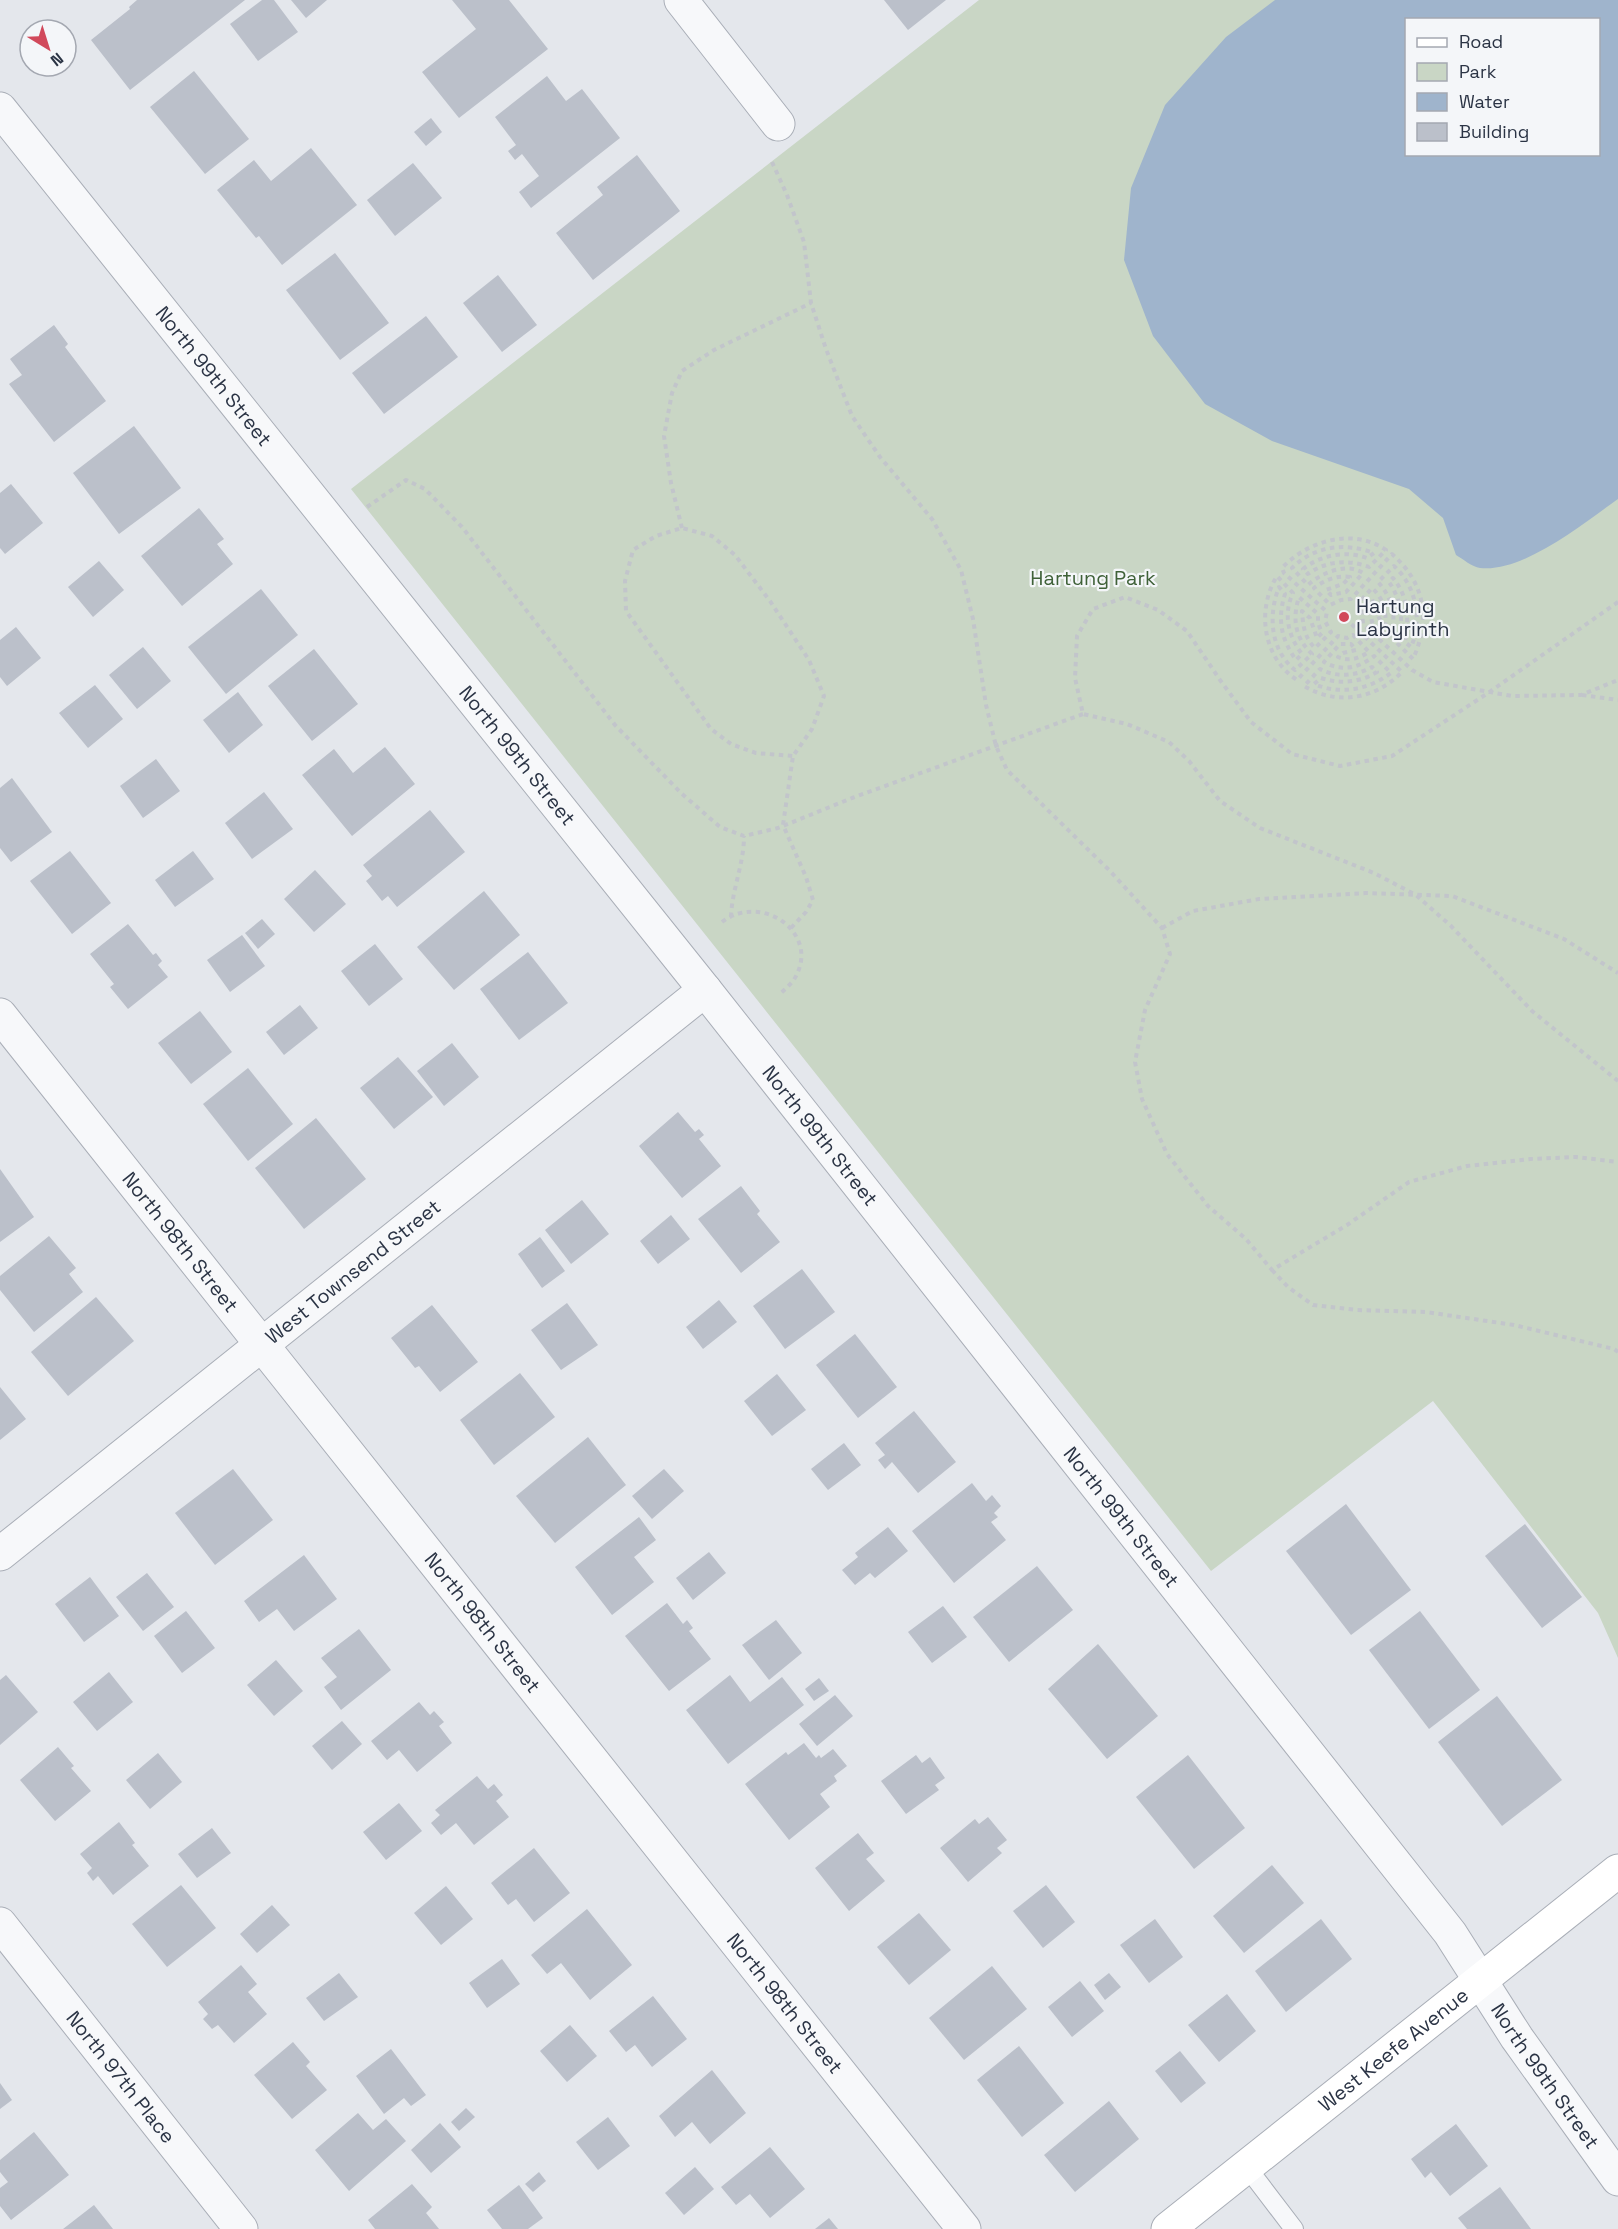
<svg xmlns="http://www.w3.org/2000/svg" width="1618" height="2229" font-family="'Space Grotesk',sans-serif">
	<rect width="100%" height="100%" fill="#e4e7ec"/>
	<path fill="#c9d6c5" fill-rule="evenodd" d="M979,0H1618V1658L1598,1613L1433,1401L1211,1571L351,489ZM1406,20H1598V154H1406Z"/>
	<path fill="#9fb4cc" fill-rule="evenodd" d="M1275,0H1618V499C1584,523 1523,573 1480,568C1472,567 1463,559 1456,555L1443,518L1409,489L1272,441L1205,404L1153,336L1124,260L1131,188L1165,105L1226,37ZM1406,20H1598V154H1406Z"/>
	<g fill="#bbc0ca">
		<polygon points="137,0 245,0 130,90 91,40 130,9 129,7"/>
		<polygon points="262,0 274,0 298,32 258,61 230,24"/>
		<polygon points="291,0 327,0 306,18"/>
		<polygon points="452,0 509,0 548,49 459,118 422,72 476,29"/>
		<polygon points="884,0 946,0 908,30"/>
		<polygon points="194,71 249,139 205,174 150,107"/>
		<polygon points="547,76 566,101 582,89 620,138 531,208 519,192 539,176 522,154 515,160 508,151 516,145 495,117"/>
		<polygon points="431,118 442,132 426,146 414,132"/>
		<polygon points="311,148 357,205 282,265 259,236 256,238 217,190 254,160 271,181"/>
		<polygon points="637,155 680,211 593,280 556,233 603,195 597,187"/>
		<polygon points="413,163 442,198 395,236 367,200"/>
		<polygon points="335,253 389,323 340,360 286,290"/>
		<polygon points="498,275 537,325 502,352 463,303"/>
		<polygon points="426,316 458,357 384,414 352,373"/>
		<polygon points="54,325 68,344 65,347 106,401 54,442 9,384 22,375 10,359"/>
		<polygon points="134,426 181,488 119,534 73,473"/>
		<polygon points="11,484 43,523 5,554 0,548 0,493"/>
		<polygon points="199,508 224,539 217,544 233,564 182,606 141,556"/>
		<polygon points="99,561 124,590 93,617 68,587"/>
		<polygon points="261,589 298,635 226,694 188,647"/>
		<polygon points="16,627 41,658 7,686 0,677 0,640"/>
		<polygon points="143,647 171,681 137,709 109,675"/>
		<polygon points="314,649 358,704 312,741 268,686"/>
		<polygon points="95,685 123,719 88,748 59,713"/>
		<polygon points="238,692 263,725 229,753 203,720"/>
		<polygon points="385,747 415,784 352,836 302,775 334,749 353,773"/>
		<polygon points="156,759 180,791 143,818 120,786"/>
		<polygon points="12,778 52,832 11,862 0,848 0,788"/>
		<polygon points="264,792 293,829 252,859 225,823"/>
		<polygon points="430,810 465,852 397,907 388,896 382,901 366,881 372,876 363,865"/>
		<polygon points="70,851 111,903 72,934 30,881"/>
		<polygon points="193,851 214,879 175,907 155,880"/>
		<polygon points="315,870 346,904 314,932 284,899"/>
		<polygon points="484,891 520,935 454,990 417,947"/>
		<polygon points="262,919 275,934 258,949 245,933"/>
		<polygon points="128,924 153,955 156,953 162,961 158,965 168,977 128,1009 110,987 114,984 90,954"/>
		<polygon points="242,935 265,966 230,992 207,960"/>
		<polygon points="375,944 403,979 369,1006 341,971"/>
		<polygon points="528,952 568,1003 519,1040 480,989"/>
		<polygon points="300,1005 318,1028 284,1055 266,1032"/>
		<polygon points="200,1011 232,1052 191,1084 158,1043"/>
		<polygon points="452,1043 479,1077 444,1106 417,1071"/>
		<polygon points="398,1057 433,1097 394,1129 360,1088"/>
		<polygon points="248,1068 293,1124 248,1161 203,1104"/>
		<polygon points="678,1112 695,1132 699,1129 704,1135 699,1139 721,1166 682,1198 639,1146"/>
		<polygon points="316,1118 366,1179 304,1229 255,1168"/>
		<polygon points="0,1169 34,1217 0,1242"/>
		<polygon points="741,1186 760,1211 757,1214 780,1242 741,1273 698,1219"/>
		<polygon points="582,1200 609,1234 571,1264 545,1230"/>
		<polygon points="671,1215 690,1239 658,1264 640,1241"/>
		<polygon points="49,1236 76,1268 69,1274 83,1292 34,1332 0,1290 0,1276"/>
		<polygon points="540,1237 565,1271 542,1288 518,1254"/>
		<polygon points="802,1269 835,1312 785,1349 753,1306"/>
		<polygon points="96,1297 134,1341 68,1396 31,1352"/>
		<polygon points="719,1300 737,1322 703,1349 686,1327"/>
		<polygon points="567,1303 598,1345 561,1370 531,1330"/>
		<polygon points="432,1305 478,1362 440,1392 419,1366 415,1368 391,1338"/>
		<polygon points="855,1334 897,1387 858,1418 816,1365"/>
		<polygon points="520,1373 555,1417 494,1465 460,1420"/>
		<polygon points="777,1374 806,1410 772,1436 744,1401"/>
		<polygon points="0,1387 26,1419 0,1440"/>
		<polygon points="914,1411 956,1462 918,1493 892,1462 885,1469 878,1460 885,1455 875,1443"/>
		<polygon points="588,1437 626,1485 555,1543 516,1496"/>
		<polygon points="844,1443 861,1465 828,1490 811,1469"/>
		<polygon points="233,1469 273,1520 215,1565 175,1513"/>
		<polygon points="664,1469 684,1491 652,1519 632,1496"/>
		<polygon points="972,1483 986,1501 992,1495 1001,1506 994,1513 998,1517 991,1522 1006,1540 954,1583 912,1531"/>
		<polygon points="1346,1504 1411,1590 1351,1635 1286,1551"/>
		<polygon points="639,1517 656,1540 634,1557 654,1582 612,1615 575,1567"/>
		<polygon points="1525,1524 1582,1597 1542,1628 1485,1556"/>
		<polygon points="888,1527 908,1551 875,1578 870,1573 855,1585 842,1570 858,1557 855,1553"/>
		<polygon points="709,1552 726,1573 693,1600 676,1578"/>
		<polygon points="304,1555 337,1599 294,1631 277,1609 259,1622 244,1601"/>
		<polygon points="1037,1566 1073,1610 1009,1662 973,1617"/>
		<polygon points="147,1573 174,1607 143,1631 116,1597"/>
		<polygon points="90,1577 119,1616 84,1642 55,1604"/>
		<polygon points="667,1603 683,1624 687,1620 693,1628 689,1631 711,1659 669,1691 625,1636"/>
		<polygon points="943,1606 967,1637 932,1663 908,1632"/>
		<polygon points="186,1611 215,1648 182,1673 154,1636"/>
		<polygon points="1420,1611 1480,1690 1429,1729 1369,1650"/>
		<polygon points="776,1620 802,1653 769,1680 742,1645"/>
		<polygon points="359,1629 391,1670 341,1710 324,1687 337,1677 321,1658"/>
		<polygon points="1098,1644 1158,1716 1107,1759 1048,1689"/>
		<polygon points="276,1660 303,1691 274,1716 247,1685"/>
		<polygon points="109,1672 133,1702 97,1731 73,1702"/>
		<polygon points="6,1675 38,1712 0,1745 0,1680"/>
		<polygon points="730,1675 750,1702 782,1677 804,1705 728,1764 686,1710"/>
		<polygon points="819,1678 829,1691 814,1701 805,1689"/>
		<polygon points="835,1695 853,1716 817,1746 799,1724"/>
		<polygon points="1497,1696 1562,1780 1502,1826 1438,1742"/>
		<polygon points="419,1702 430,1715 434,1711 444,1722 439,1726 452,1743 417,1772 399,1750 387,1760 371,1741"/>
		<polygon points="342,1721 362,1744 332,1770 312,1746"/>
		<polygon points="804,1743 816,1758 819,1755 821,1758 833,1749 847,1766 834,1776 837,1781 820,1794 830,1807 789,1840 745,1784 786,1752 788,1755"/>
		<polygon points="58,1747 74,1766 71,1768 91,1791 55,1821 20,1780"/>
		<polygon points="158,1753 182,1782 150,1809 126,1780"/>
		<polygon points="916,1755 922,1763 930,1757 945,1778 935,1785 939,1790 906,1814 881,1781"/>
		<polygon points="1188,1755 1245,1828 1194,1869 1136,1797"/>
		<polygon points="477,1776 488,1789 494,1784 503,1795 496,1801 509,1817 474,1845 456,1823 441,1835 431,1823 440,1815 435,1810"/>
		<polygon points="399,1803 422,1831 386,1860 363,1832"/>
		<polygon points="988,1817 1007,1840 997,1848 1002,1853 968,1882 940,1848 975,1819 979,1824"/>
		<polygon points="119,1822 135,1843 132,1845 149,1866 113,1895 98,1876 93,1881 87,1873 92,1868 80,1854"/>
		<polygon points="212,1828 231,1853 197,1878 178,1854"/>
		<polygon points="858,1833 874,1853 866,1859 885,1881 849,1911 815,1868"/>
		<polygon points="534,1848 570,1893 534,1922 516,1899 508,1905 491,1883"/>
		<polygon points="1272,1865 1304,1903 1244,1953 1213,1916"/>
		<polygon points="181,1885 216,1928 167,1967 132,1924"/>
		<polygon points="1046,1885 1075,1922 1043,1948 1013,1911"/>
		<polygon points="446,1886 473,1919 441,1945 414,1913"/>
		<polygon points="272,1905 290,1925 257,1953 240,1934"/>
		<polygon points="587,1909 632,1965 590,2000 561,1963 547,1974 531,1955"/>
		<polygon points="919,1913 951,1950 909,1985 877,1947"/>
		<polygon points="1155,1919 1183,1957 1149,1983 1120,1945"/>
		<polygon points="1321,1919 1352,1959 1286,2012 1255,1971"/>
		<polygon points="502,1959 520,1984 487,2008 469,1983"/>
		<polygon points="241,1965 257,1984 248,1992 267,2014 234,2043 218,2025 212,2029 203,2019 208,2014 198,2002"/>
		<polygon points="992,1966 1027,2009 964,2060 929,2018"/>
		<polygon points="339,1973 358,1997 324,2021 306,1998"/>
		<polygon points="1109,1973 1121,1987 1105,2000 1094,1985"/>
		<polygon points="1080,1981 1104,2011 1072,2037 1048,2007"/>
		<polygon points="1227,1994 1256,2031 1219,2062 1188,2025"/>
		<polygon points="653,1996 687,2039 652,2067 635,2045 626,2052 609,2031"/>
		<polygon points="570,2025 597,2056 567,2082 540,2051"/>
		<polygon points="293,2042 310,2062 306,2066 327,2090 292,2119 254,2075"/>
		<polygon points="1019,2046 1064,2103 1022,2137 977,2080"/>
		<polygon points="391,2049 426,2095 411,2106 404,2098 384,2114 356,2076"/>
		<polygon points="1180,2051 1206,2083 1181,2103 1155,2071"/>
		<polygon points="712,2070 746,2113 710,2144 692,2122 675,2137 659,2116"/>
		<polygon points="0,2083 12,2100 0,2109"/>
		<polygon points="1109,2101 1139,2139 1075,2192 1044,2155"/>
		<polygon points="466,2108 475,2117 459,2131 451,2122"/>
		<polygon points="358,2113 373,2130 386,2119 406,2141 349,2191 315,2150"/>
		<polygon points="608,2117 630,2146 598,2170 576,2142"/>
		<polygon points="440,2123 461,2147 431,2173 411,2150"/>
		<polygon points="1456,2124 1488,2166 1450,2196 1431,2172 1425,2178 1411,2159"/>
		<polygon points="34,2132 69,2175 11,2220 0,2206 0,2188 8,2182 0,2172 0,2160"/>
		<polygon points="770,2147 805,2189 770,2218 750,2194 736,2205 721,2187"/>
		<polygon points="695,2167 714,2189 684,2215 665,2193"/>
		<polygon points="539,2172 546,2181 533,2192 525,2184"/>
		<polygon points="412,2184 432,2207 426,2213 439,2229 375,2229 368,2220"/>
		<polygon points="519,2185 543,2218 528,2229 502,2229 487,2210"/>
		<polygon points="1500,2187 1531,2229 1467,2229 1458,2218"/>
		<polygon points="94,2205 113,2229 63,2229"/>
		<polygon points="829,2218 838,2229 815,2229"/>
	</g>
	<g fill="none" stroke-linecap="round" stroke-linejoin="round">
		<defs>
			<polyline id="lane" points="1246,2166 1294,2229"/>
			<g id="street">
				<polyline points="681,0 778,124"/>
				<path id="s1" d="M0,109L705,990L1450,1933L1517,2038L1618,2179"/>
				<path id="s2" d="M0,1015L964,2229"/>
				<path id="s3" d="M0,1554L705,990"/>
				<path id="s4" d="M0,1924L241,2229"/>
			</g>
			<g id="secondary">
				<path id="s5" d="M1168,2229L1618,1871"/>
			</g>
		</defs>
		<use href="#lane" stroke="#a9aeb7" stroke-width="20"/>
		<use href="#street" stroke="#a9aeb7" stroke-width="35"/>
		<use href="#secondary" stroke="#a9aeb7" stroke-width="35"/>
		<g stroke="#c2c5cb" stroke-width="4" stroke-dasharray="4.5 4.5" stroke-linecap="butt">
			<polyline points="772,162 787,195 804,242 811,303 826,349 852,416 880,457 932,519 961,570 973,619 986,705 996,746 1007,770 1110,871 1162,928 1170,954 1145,1010 1135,1062 1142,1099 1167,1154 1208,1206 1246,1239 1272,1270 1347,1225 1409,1182 1467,1166 1530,1159 1576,1157 1618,1162"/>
			<polyline points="367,507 406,480 425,489 462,527 615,725 681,793 720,827 744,836 778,828 852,798 1083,714"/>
			<polyline points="682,528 671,483 664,436 672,393 682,371 714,350 811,303"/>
			<polyline points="1618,602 1488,693 1392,756 1340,766 1292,754 1251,722 1220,680 1187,631 1158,610 1125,597 1093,609 1077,636 1075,678 1083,714 1127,724 1169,742 1189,761 1220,801 1260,828 1374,873 1416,895 1451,926 1532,1011 1618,1081"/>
			<path d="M1345,618L1402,672C1376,699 1337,706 1304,686L1320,669C1337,678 1356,676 1372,667L1377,672C1359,683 1341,684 1321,678L1314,684C1340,695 1368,690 1391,673L1374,656C1359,668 1342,672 1324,662L1340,644H1351L1356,650L1343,653L1338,657C1350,662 1359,658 1369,652L1353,635L1347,638L1338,636L1297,680C1263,658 1256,610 1277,576L1293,593C1283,614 1288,636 1302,654L1296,660C1281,639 1277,619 1285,594L1279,587C1268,615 1270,650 1295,670L1312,654C1295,638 1292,619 1299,597L1318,614V623L1322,633L1317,638L1310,618L1302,611C1303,625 1304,637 1315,648L1331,632L1325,621L1327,612L1284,573L1282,568C1307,541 1353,527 1386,550L1369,567C1348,559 1326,561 1308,574L1303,569C1321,555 1345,550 1367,558L1374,553C1345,542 1314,546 1292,568L1308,585C1321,573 1346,562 1363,573L1346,592L1331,595L1326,590L1343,584L1350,577C1337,575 1325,580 1314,588L1330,605L1341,600L1351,599L1392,554C1425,583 1431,619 1413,659L1397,643C1404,621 1402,601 1389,582L1393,578C1409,598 1409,617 1405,642L1411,647C1423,620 1416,586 1394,566L1378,582C1392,597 1399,620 1388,638L1372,622L1368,604L1372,599L1379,618L1385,625C1387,611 1383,598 1372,588L1357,605L1362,612L1363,624L1412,670L1433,682L1512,696L1581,695L1618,680"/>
			<polyline points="1582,695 1618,700"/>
			<path d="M731,917C732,889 744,864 744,836"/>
			<path d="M722,922C762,891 824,935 793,981C789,986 784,990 779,995"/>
			<polyline points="791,928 806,912 813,900 806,877 783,825 793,756 812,729 824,696 809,660 770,601 735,555 712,536 682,528 656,536 633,550 625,581 626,611 711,729 731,744 756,753 793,756"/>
			<polyline points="1162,928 1193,911 1259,899 1366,893 1452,896 1564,939 1618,973"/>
			<polyline points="1272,1270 1288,1287 1313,1305 1357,1310 1426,1312 1514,1325 1614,1349 1618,1352"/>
		</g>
		<use href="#lane" stroke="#f7f8fa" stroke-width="18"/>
		<use href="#street" stroke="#f7f8fa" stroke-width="33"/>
		<use href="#secondary" stroke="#fff" stroke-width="33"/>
	</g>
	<circle fill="#d1495b" stroke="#f4f6f9" stroke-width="2" cx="1344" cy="617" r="6"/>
	<g text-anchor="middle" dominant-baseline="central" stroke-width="4.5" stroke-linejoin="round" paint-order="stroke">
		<g font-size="20" fill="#2b3445" stroke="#f4f6f9">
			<text stroke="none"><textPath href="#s1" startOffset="342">North 99th Street</textPath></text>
			<text stroke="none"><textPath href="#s1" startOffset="828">North 99th Street</textPath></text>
			<text stroke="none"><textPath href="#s1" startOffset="1314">North 99th Street</textPath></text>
			<text stroke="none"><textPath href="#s2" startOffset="290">North 98th Street</textPath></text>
			<text stroke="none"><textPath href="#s3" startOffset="452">West Townsend Street</textPath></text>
			<text stroke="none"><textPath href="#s1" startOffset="1800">North 99th Street</textPath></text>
			<text stroke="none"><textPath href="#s2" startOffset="776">North 98th Street</textPath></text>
			<text stroke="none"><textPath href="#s2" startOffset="1262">North 98th Street</textPath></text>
			<text stroke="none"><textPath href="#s5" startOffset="288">West Keefe Avenue</textPath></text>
			<text stroke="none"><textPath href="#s1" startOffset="2502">North 99th Street</textPath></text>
			<text stroke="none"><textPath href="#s4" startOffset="195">North 97th Place</textPath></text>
		</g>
		<g font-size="20" fill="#3f6138" stroke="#f4f6f9">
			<text x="1093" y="578">Hartung Park</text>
		</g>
		<g font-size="20" fill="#2b3445" stroke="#f4f6f9" text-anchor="start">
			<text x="1356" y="606">Hartung<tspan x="1356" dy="23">Labyrinth</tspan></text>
		</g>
	</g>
	<rect x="1405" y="18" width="195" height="138" fill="#f4f6f9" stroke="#a4a8b1" stroke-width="1.5"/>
	<rect x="1417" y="38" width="30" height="9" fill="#ffffff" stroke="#a4a8b1" stroke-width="1.5"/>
	<text x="1459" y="48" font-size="18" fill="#2b3445">Road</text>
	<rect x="1417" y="63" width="30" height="18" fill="#c9d6c5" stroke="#a4a8b1" stroke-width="1.5"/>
	<text x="1459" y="78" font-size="18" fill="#2b3445">Park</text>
	<rect x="1417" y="93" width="30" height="18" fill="#9fb4cc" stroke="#a4a8b1" stroke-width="1.5"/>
	<text x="1459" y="108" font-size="18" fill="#2b3445">Water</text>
	<rect x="1417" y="123" width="30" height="18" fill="#bbc0ca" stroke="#a4a8b1" stroke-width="1.5"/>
	<text x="1459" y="138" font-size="18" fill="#2b3445">Building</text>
	<g transform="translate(48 48) rotate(142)"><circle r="28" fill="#f4f6f9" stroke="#a4a8b1" stroke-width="1.5"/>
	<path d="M0-4.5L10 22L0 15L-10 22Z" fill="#d1495b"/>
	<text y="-9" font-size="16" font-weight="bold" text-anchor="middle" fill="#2b3445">N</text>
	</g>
</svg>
